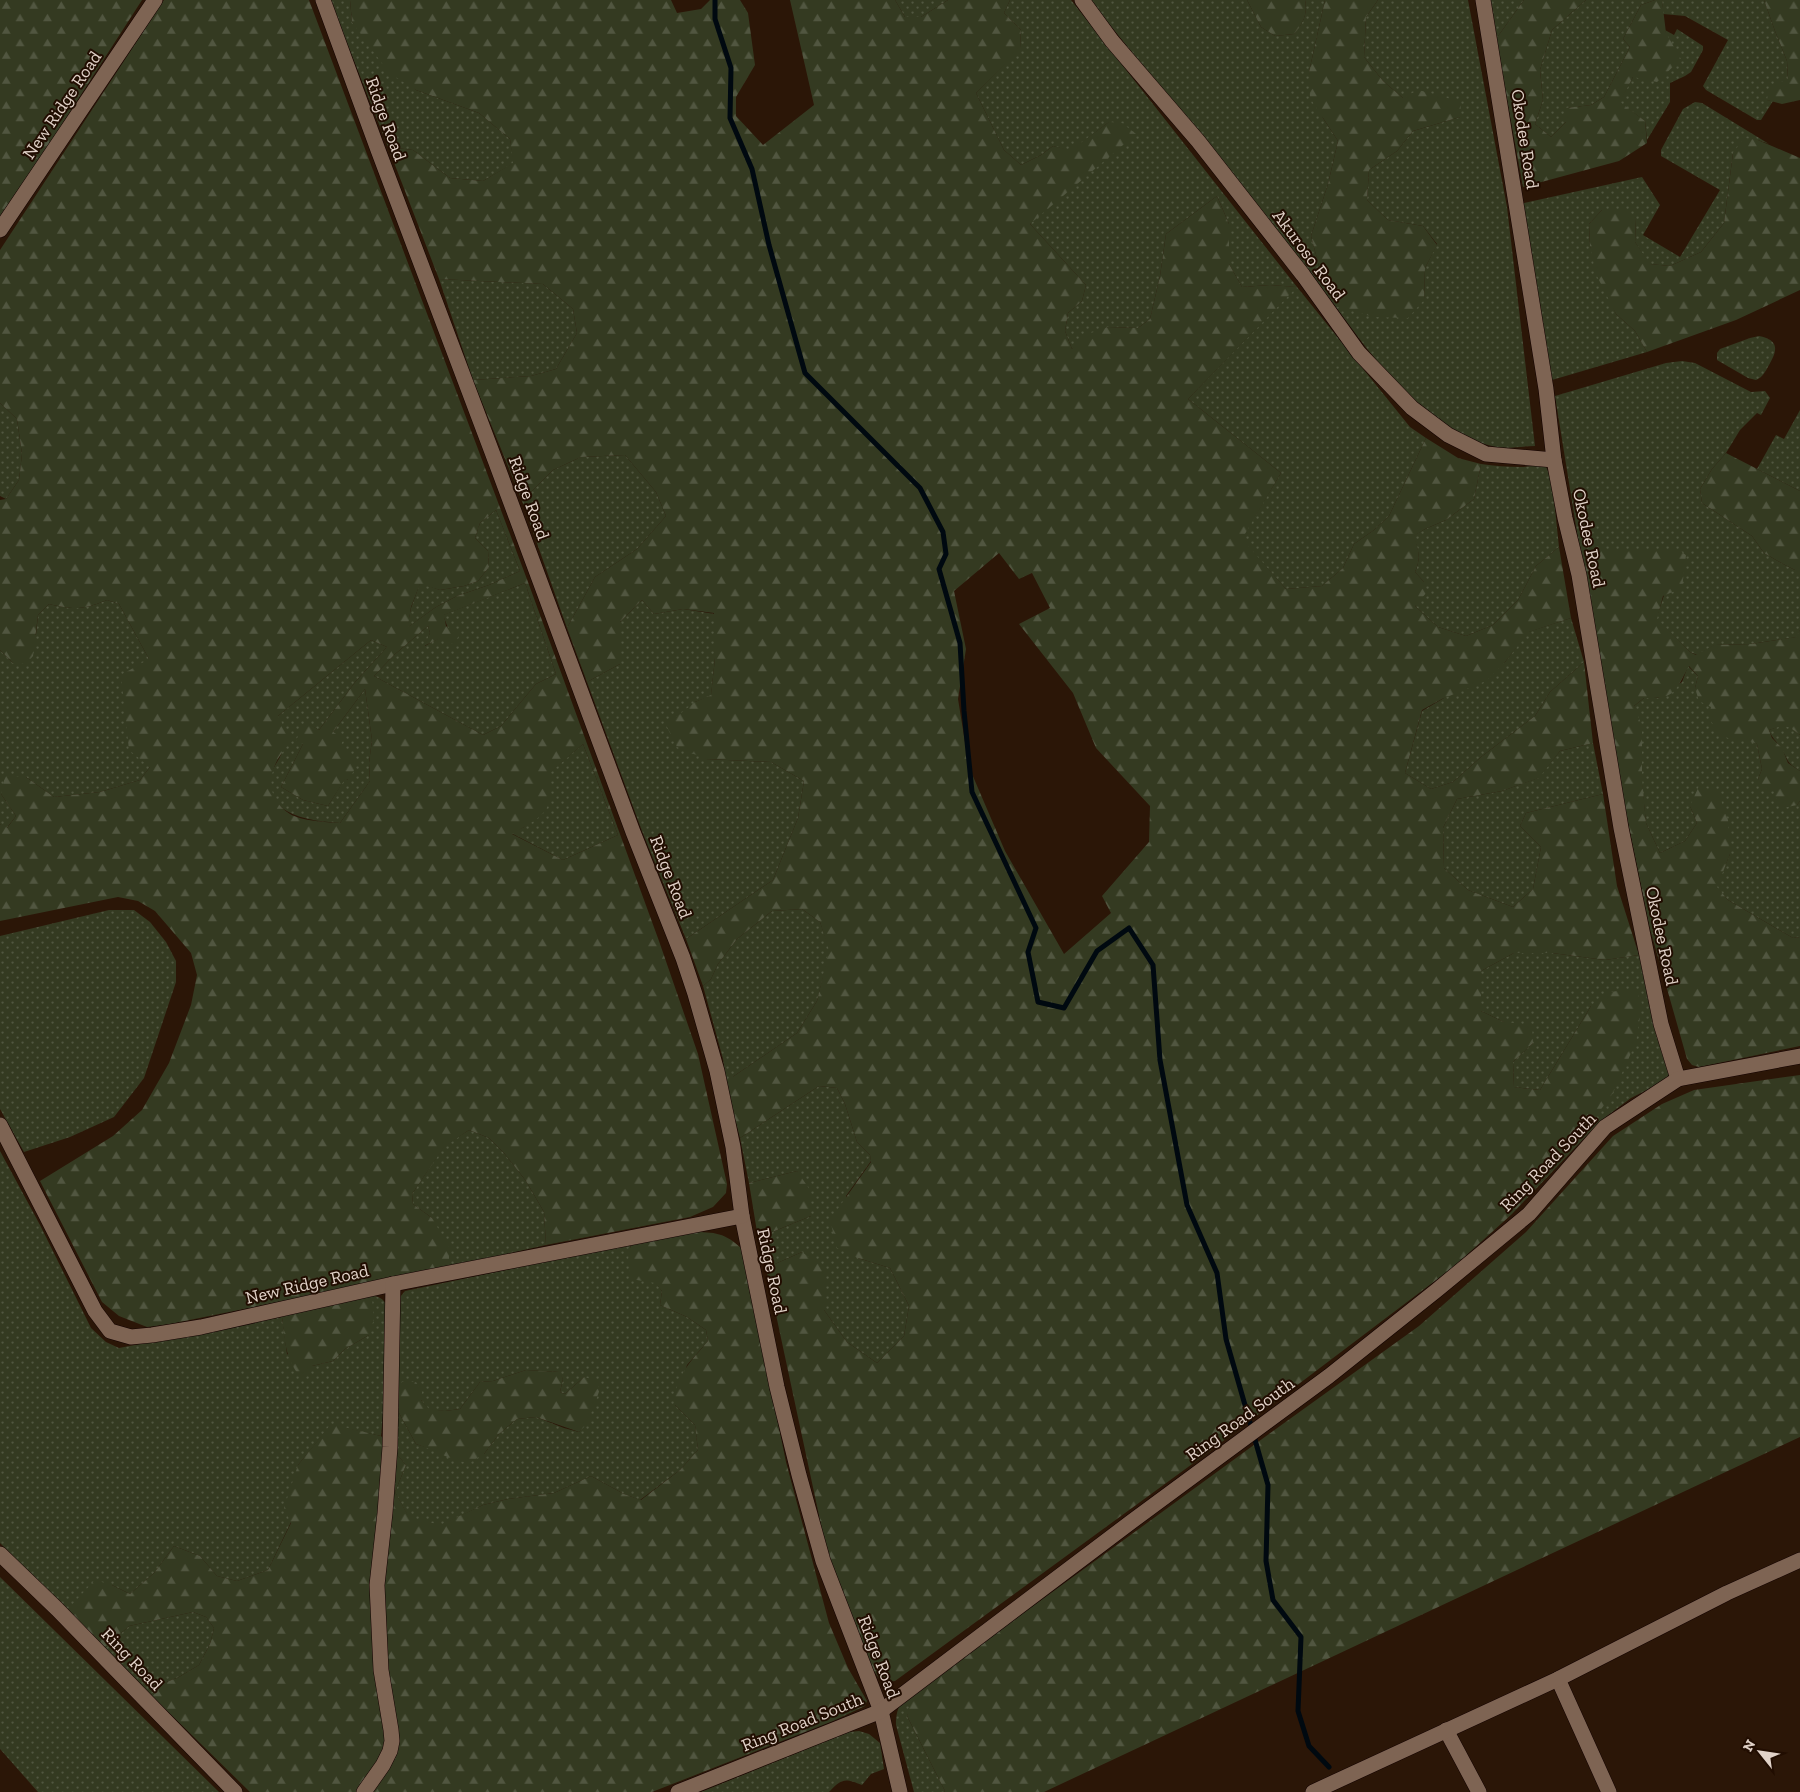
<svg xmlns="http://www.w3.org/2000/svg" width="1800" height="1792" font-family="'Zilla Slab',serif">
	<defs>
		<pattern id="grass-dots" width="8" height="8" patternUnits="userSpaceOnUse" patternTransform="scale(1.25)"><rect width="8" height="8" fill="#343a21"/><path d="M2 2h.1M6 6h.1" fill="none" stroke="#515640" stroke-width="1.8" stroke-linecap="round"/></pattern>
		<pattern id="forest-firs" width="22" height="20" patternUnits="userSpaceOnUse" patternTransform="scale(1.25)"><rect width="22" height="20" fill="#343a21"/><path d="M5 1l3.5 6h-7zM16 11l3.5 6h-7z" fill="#515640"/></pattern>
	</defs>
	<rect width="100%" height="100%" fill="#2b1607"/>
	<g fill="url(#grass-dots)" fill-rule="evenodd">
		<polygon points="330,0 350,0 352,22 416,90 479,113 510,139 514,163 483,181 450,178 413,150 388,147"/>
		<polygon points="895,0 948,0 921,17 905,17"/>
		<polygon points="1010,0 1071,0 1297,287 1410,427 1426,438 1389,516 1374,530 1354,544 1343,568 1322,586 1286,589 1241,539 1281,473 1188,399 1296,287 1270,285 1242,287 1229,264 1229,224 1217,196 1166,234 1160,276 1150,319 1138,328 1108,327 1072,349 1065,331 1068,313 1082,301 1086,285 1030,224 1109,122 1071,151 1053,146 1041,155 1021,165 1004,150 976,93 1020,48 1021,30 1004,13"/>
		<path d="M1090,0H1247L1261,27L1275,36L1294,34C1303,23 1308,14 1305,0H1325L1309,72L1323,118L1338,141L1328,184L1311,236L1324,285L1335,306L1424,300L1425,268L1437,244L1423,226L1388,220L1367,200L1369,170L1397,151L1413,131L1460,117L1403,98L1383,81L1364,57L1366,17L1378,0H1468L1507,207L1535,446C1523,446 1508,449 1496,447C1424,431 1377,362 1335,306Z"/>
		<polygon points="1489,0 1524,0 1496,39"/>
		<polygon points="1586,0 1655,0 1641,5 1623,39 1630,47 1604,97 1591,105 1567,108 1566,122 1551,137 1535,124 1543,100 1540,70 1552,30"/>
		<polygon points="1662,0 1764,0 1775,31 1787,61 1788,80 1767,100 1773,101 1761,120 1757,120 1706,90 1703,86 1728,40 1685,16 1663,14"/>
		<polygon points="1677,29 1703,46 1703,50 1691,72 1685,76 1670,83 1670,102 1647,140 1645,121 1619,102 1633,77 1666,33 1665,30 1674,35"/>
		<polygon points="1695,102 1702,103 1769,144 1758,140 1733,153 1724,223 1701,252 1670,266 1649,264 1635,242 1636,218 1602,210 1589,224 1590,246 1616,314 1635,331 1647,352 1552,380 1520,204 1642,177 1660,205 1643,235 1680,257 1720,190 1661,156 1661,150 1683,109"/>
		<polygon points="439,279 543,284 573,309 577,333 556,369 531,376 473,380"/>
		<path d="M1759,336C1779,340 1778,350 1769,365C1765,372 1763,377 1756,380L1748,378L1717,360V353L1720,349L1750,338Z"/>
		<polygon points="1682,361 1695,363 1751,392 1765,391 1770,398 1761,415 1757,413 1740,430 1726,453 1712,469 1700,489 1702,503 1752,536 1764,553 1785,565 1795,570 1800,570 1800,630 1797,637 1751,644 1715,645 1697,655 1690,652 1656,619 1679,551 1580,551 1555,396 1666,363"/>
		<polygon points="0,403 17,419 22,454 19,480 6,499 0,496"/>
		<polygon points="1800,410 1800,491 1757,469 1776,435 1784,439"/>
		<polygon points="625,455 656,492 666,516 637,549 595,577 567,628 522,501 553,470 581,457"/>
		<path d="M1481,464C1494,466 1508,467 1521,467C1530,467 1538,465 1546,467L1552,480L1559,547L1536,566L1518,600L1493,625L1466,636L1438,627L1415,606L1424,582L1415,572C1421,559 1419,550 1413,536L1425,529L1446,520L1474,499Z"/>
		<polygon points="496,510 520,571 489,585 457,596 436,607 407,628 411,608 420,583 440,590 464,586 478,581 489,567 488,551 475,538 480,523"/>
		<polygon points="525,583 556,674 536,684 501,726 483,735 374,676 394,655 428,626 430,633 425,646 443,636 454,644 443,615"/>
		<path d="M107,600L119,604L149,659L150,767L140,780L100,792L54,797L26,777L1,794L16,816L6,829L0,824V650L13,663L36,634L38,615L49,604C75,610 82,610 107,600Z"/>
		<polygon points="642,600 654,614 683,609 715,614 715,658 711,696 695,702 706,759 771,762 804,781 798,818 773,880 686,939 642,831 587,682 620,664 620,622"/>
		<polygon points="1571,618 1584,662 1550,692 1535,716 1481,757 1453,782 1431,789 1405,773 1422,711 1505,662 1528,632"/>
		<path d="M371,640L387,647L356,681L319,730L306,723L303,744L281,787L303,800L328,806L345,778L348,780L333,732L365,689L372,740L369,763L370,781L340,823C309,821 261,815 272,772C274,765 281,758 282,751C283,740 279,727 278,716Z"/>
		<polygon points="1688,666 1698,676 1695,688 1712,707 1750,740 1757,744 1762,769 1758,779 1797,805 1800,801 1800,937 1793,938 1728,900 1716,887 1730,854 1690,806 1697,823 1685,841 1660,853 1646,823 1634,706 1644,698 1658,698 1682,682"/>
		<path d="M1783,725L1790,727L1800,735V771C1786,762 1790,763 1782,750C1778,742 1772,739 1769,730Z"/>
		<polygon points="1593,743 1603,794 1526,813 1520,826 1541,847 1533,889 1513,907 1468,890 1444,868 1443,828 1457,799 1502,791 1538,778 1560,751"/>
		<polygon points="583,744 618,835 563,860 511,833 524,827 550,791 550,772"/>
		<polygon points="802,909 820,922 830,950 817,1001 797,1033 734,1076 727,1089 723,1059 703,986 711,979 718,964 737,939 772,911"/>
		<polygon points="109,910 134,910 150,922 166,942 176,961 176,982 144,1078 114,1117 70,1137 24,1152 0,1109 0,936"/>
		<polygon points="1514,953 1552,953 1605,960 1639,955 1647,980 1669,1074 1667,1080 1631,1098 1607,1116 1589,1133 1512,1214 1574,1146 1612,1093 1591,1006 1540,1090 1514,1087 1513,1062 1533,1043 1504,1022 1481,1011 1481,971"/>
		<polygon points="819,1086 837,1088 845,1104 857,1142 870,1155 871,1161 846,1196 858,1258 890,1268 909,1306 904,1336 877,1363 847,1342 824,1310 802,1252 766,1268 758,1238 811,1216 797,1171 749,1183 740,1138"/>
		<polygon points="469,1130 489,1138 504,1153 526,1181 544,1212 546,1245 449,1267 432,1218 413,1204 412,1194 444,1146"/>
		<path d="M0,1151L40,1225L91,1328L106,1342L119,1348L282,1317L287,1354L312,1366L333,1361L345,1349L369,1335L367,1295C376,1296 381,1296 386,1304V1387L381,1436L331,1425L298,1465L291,1522L268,1570L237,1581L217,1576L200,1556L174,1546L154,1573L130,1594L112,1585L67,1610L0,1543Z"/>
		<path d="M631,1244L630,1247L655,1282L662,1291L660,1305L687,1317L706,1330L708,1341L687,1365L675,1405L695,1425L698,1450L680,1470L640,1500L624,1494L591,1476L554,1493L508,1499L483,1505L440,1526L409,1518L395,1492L406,1465L392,1449L400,1297L405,1291ZM526,1370L559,1372L563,1379L560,1392L565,1394L584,1377C589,1399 596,1413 579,1432L564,1428L536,1417L517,1419L499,1434L484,1454L432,1449L416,1444L399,1413L421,1392V1400L429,1410L445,1411L460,1409L480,1382L493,1381Z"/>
		<polygon points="0,1577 219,1792 38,1792 0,1749"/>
		<polygon points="193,1612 206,1617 214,1628 210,1644 199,1665 179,1677 164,1683 151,1695 105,1648 129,1626"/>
		<path d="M918,1690L907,1716L945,1791L944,1792H914L896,1725C896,1703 903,1702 918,1690Z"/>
		<path d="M859,1731L869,1734L880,1743L884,1769L871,1774L862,1785C845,1778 842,1778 829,1792H701L849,1732Z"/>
	</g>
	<g fill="url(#forest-firs)" fill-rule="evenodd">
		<polygon points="0,0 142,0 55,135 0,216"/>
		<path d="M164,0H309L528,582L659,941L698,1054L727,1184L726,1193L713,1207L690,1217L546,1245L544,1212L526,1181L504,1153L489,1138L469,1130L444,1147L412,1194L413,1204L432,1218L449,1247V1267L170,1324L147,1327L119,1316L102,1302L40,1181L113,1136L142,1110L169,1063L191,1005L197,975L191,953L155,911L138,901L118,897L0,921V824L7,828L16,816L1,794L5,776L26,777L54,797L100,792L140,780L150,767L129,750L121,675L149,659L119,604L107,600C82,610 75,610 49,604L38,615L33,656L26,664L13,663L0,650V500L6,499L19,480L22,454L17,419L0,403V250ZM496,510L520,571L489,585L457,596L436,607L408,627L411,607L420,584L440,590L464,586L478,581L489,567L488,551L475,538L480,523ZM525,583L556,674L536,684L501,726L483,735L374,676L394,655L428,626L430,633L424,646L443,637L454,645L459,635L446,626L444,615ZM371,640L387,647L356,681L319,730L306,722L296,740L303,744L281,787L303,800L328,806L345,779L349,780L359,761L339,748L344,739L333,732L365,689L372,740L369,763L370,781L340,823C327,822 301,821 290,814C260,795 270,762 292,741L278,716ZM583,744L618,835L563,860L512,834C522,828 537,821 545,811C551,803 551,782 551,772Z"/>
		<path d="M350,0H671L677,13L701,9L710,0H740L748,13L755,65L736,97V116L763,145L814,105L790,0H895L905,17H921L948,0H1010L1004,13L1021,30L1020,49L976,93L1004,150L1021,165L1041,155L1053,146L1071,150L1109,122L1122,123L1136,134L1030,224L1086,285L1082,301L1068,313L1065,331L1072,349L1088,334L1108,327L1138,328L1150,319L1160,276L1166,234L1217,196L1229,224V264L1242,287L1270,285L1297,287L1188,399L1281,473L1242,539L1286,589L1322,586L1343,568L1354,544L1374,530L1389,516L1426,438L1458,458L1481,464L1474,499L1446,520L1425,529L1414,536C1419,550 1421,559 1415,572L1424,582L1427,592L1415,606L1438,627L1466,636L1493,625L1518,600L1536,566L1559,547L1571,618L1529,632L1505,662L1486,681L1442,699L1422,710L1405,773L1431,789L1453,782L1481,757L1535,716L1550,692L1584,662L1593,743L1560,751L1539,778L1502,791L1457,799L1443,828L1444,868L1468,890L1513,907L1533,889L1541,847L1520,826L1526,813L1603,794L1617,886L1639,955L1605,960L1552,953H1514L1481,971V1011L1504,1022L1532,1025L1533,1043L1513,1062L1514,1087L1540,1090L1591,1006L1605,993L1635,988L1642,1004L1636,1042L1613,1093L1574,1146L1512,1214L1452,1268L1210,1451L895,1681L887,1682L880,1680L868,1662L829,1562L766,1268L802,1252L826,1269L824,1310L847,1342L877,1363L904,1336L909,1306L890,1268L858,1258L837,1248L830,1220L871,1162L870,1155L857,1142L845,1104L837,1088L819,1086L740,1138L727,1089L728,1083L734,1076L797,1033L817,1001L829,950L820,922L802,909L772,911L737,939L718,964L711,979L703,986L686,939L773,880L798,818L804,781L771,762L706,759L677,747L666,725L695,702L711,695L715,658L714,613L683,609L654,614L642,600L620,622V664L587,682L567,628L595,577L637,549L666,516L656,492L625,455L581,457L553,470L522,501L473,380L531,376L556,369L577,333L573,309L543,284L439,279L388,147L413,150L450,178L483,181L513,163L510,139L479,113L416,90L389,73L352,22ZM999,553L1019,579L1032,573L1050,608L1019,624L1073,693L1096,748L1150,806L1149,842L1102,896L1111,913L1064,954L1005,851L969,767L958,699L966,649L954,591Z"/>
		<path d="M1247,0H1305C1308,14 1303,24 1294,34L1275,36L1261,27Z"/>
		<polygon points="1325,0 1378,0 1366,17 1364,57 1383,81 1403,98 1418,90 1445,97 1461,104 1460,117 1413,131 1397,151 1369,170 1367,200 1388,220 1423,226 1437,245 1425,268 1424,300 1408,318 1374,317 1335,306 1324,285 1311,236 1328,184 1338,141 1310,98 1309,72"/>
		<polygon points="1524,0 1586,0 1552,30 1540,70 1543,100 1535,124 1551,137 1566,122 1566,108 1591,105 1604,97 1630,47 1623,39 1641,5 1655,0 1662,0 1666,33 1681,59 1657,82 1633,77 1620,102 1645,121 1647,143 1619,161 1523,187 1496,39"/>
		<polygon points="1764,0 1800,0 1800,100 1782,104 1767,100 1769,87 1788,79 1787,61 1775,31"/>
		<polygon points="1744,138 1758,140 1800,158 1800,290 1736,320 1647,352 1635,331 1616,314 1596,274 1590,246 1589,224 1602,210 1624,210 1636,218 1635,242 1650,264 1670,266 1701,252 1724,223 1733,153"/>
		<polygon points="1726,453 1800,491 1800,570 1795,570 1785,565 1764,553 1752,536 1702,503 1700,489 1712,469"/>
		<path d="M1580,551H1680L1686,555L1682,588L1663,596L1657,619L1690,652L1696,655L1714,645L1751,644L1796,637L1800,630V735C1787,724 1785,725 1769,730L1772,738L1782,748L1788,763L1800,771V801L1797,805L1783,808L1774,795L1775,791C1766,791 1762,786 1758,779L1762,769L1757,744C1746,738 1735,741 1725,737C1718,734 1713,724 1709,718L1711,707L1699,701L1695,688L1698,676L1689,666C1675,691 1676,699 1644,698L1634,706L1642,726V778L1646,823L1660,853L1685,841L1697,823L1690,806L1699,786L1718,792L1728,820L1730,854L1717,887L1728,900L1793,938L1800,937V1046L1699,1067L1692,1065L1687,1059L1650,929L1620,783Z"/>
		<polygon points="1800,1075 1800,1437 1044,1792 944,1792 945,1791 907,1716 910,1703 918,1690 1280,1426 1419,1326 1526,1232 1613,1136 1662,1104 1694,1090"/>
		<polygon points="797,1171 810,1190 811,1216 758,1238 749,1183"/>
		<path d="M686,1232C711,1232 724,1231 742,1249L786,1462L829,1623L848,1668L867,1701L865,1706L833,1721L652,1792H250L151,1695L164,1683L179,1677L199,1665L210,1644L214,1628L206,1617L193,1612L129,1626L105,1648L67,1610L95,1580L112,1585L130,1594L154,1573L174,1546L200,1556L217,1576L237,1581L268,1570L291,1523L284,1508L298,1465L331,1424L381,1436L406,1465L395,1492L409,1517L440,1525L483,1505L508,1499L554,1493L591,1476L624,1494L641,1500L680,1470L698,1450L695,1425L675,1405C674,1377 691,1361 708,1341L706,1330L687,1317L660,1305L662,1291L655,1283L631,1279L628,1260L631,1244Z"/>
		<path d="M367,1295L372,1299L374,1319L369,1335L345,1349L333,1361L312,1366L304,1381C285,1361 285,1342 282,1317L285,1314Z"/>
		<path d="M526,1370L560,1372L563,1379L560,1392L565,1394L584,1377L594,1380L600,1389L587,1424L579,1432L536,1417L517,1419L499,1434L484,1454L469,1463C449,1460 435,1450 416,1444L399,1413L401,1383L402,1382H416L422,1392L421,1400L429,1409L445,1411L460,1409L480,1382L493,1381Z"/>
	</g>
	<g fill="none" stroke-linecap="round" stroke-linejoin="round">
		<polyline stroke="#000910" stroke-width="5" points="715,0 715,19 731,68 730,118 752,169 769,245 805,373 920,488 943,532 946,554 939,569 960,643 964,711 972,792 1036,928 1028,952 1038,1002 1064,1008 1097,951 1129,928 1153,965 1160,1060 1187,1205 1217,1273 1226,1339 1268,1485 1266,1561 1273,1600 1301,1637 1298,1711 1309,1746 1329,1767"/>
		<defs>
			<g id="street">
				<polyline points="323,0 378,150 495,460 633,832 683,958 695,994 717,1071 733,1147 742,1216 777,1387 799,1475 823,1561 881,1711 900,1792"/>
				<polyline points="1082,0 1112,41 1198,141 1303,275 1359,353 1412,408 1448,435 1486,454 1554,460"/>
				<polyline points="1483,0 1546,389 1554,460 1565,518 1579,575 1621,828 1661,1024 1678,1079"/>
				<polyline points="0,230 155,0"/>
				<polyline points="0,1125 95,1311 110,1331 131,1337 152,1335 201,1327 393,1284 742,1216"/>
				<polyline points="0,1554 57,1609 235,1792"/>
				<polyline points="1558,1679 1609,1792"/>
				<polyline points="1446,1730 1479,1792"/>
				<polyline points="364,1792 383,1765 390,1751 392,1741 391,1730 381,1670 377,1585 385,1513 390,1447 393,1284"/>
				<polyline points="678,1792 881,1711 1131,1522 1329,1376 1437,1290 1529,1214 1605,1127 1678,1079 1800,1056"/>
			</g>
			<polyline id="secondary" points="1313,1792 1558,1679 1727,1593 1800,1560"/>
		</defs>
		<use href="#street" stroke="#130200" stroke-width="16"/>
		<use href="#secondary" stroke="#130200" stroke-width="16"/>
		<use href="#street" stroke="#7e6453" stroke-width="15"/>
		<use href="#secondary" stroke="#7e6453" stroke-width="15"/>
	</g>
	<g text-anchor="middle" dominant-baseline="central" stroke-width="4" stroke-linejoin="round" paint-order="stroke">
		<g font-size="18" fill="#e1d2c8" stroke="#210d01">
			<text transform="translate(62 105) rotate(-56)">New Ridge Road</text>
			<text transform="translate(386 119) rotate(70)">Ridge Road</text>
			<text transform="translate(1525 139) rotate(81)">Okodee Road</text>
			<text transform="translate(1309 255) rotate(53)">Akuroso Road</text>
			<text transform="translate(529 498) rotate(70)">Ridge Road</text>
			<text transform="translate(1589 538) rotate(78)">Okodee Road</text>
			<text transform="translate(671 877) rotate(69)">Ridge Road</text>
			<text transform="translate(1662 936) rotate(78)">Okodee Road</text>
			<text transform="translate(1548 1162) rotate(-46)">Ring Road South</text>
			<text transform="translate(772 1271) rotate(78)">Ridge Road</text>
			<text transform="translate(307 1284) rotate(-13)">New Ridge Road</text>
			<text transform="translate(1240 1419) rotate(-36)">Ring Road South</text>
			<text transform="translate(879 1657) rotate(69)">Ridge Road</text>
			<text transform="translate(132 1659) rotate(46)">Ring Road</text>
			<text transform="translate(802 1722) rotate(-22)">Ring Road South</text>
		</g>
	</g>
	<g transform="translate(1760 1752) rotate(300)" stroke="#210d01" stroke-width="4" paint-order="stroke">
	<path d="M0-4L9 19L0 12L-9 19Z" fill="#e1d2c8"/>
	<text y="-8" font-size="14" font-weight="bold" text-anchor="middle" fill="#e1d2c8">N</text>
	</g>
</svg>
